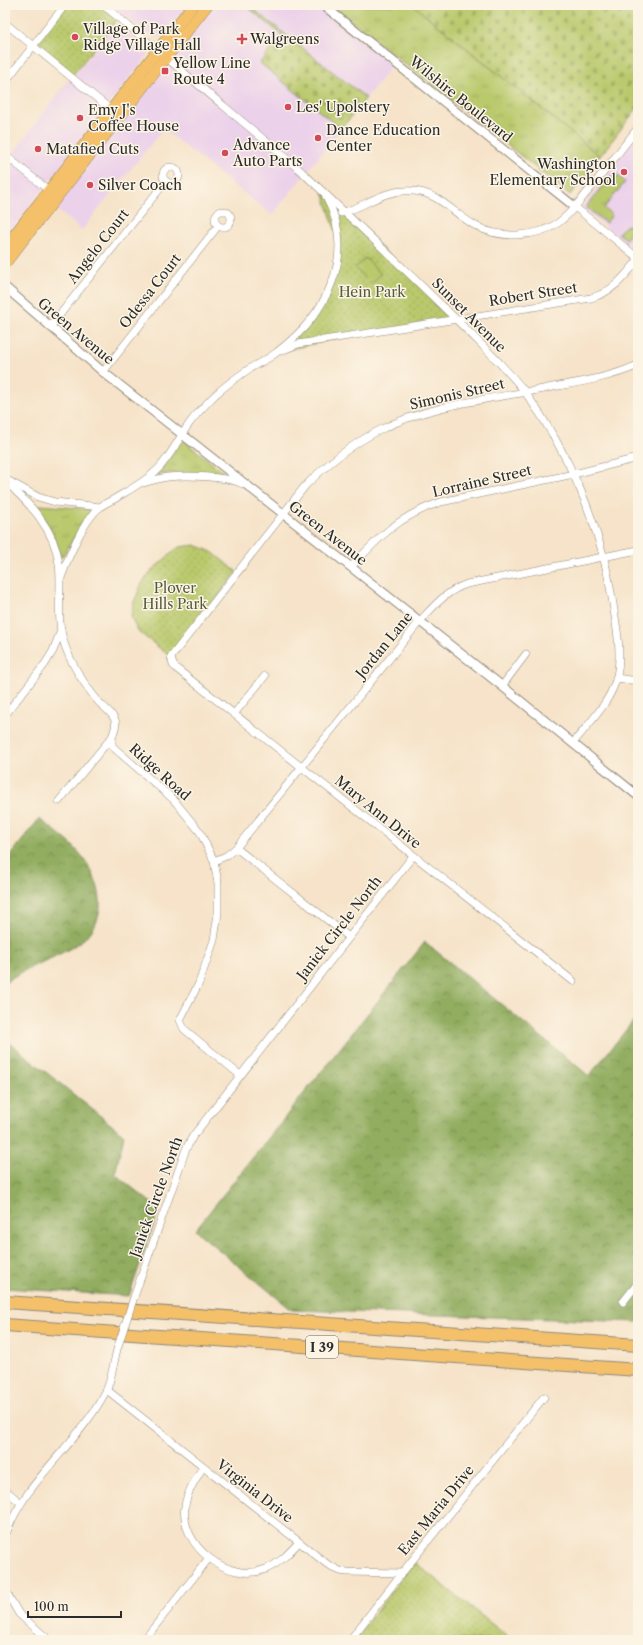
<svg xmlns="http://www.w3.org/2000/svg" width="643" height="1645" font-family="'Libre Caslon Text',serif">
	<defs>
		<pattern id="grass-tufts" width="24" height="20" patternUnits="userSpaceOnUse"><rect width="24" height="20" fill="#b9c96c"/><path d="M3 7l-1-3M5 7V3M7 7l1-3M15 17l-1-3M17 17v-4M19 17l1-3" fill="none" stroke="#9fad5e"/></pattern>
		<pattern id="forest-crowns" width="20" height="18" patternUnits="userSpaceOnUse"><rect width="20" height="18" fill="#92ad60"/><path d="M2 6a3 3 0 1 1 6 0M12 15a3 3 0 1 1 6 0" fill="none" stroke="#778d4f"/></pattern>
		<pattern id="cemetery-stones" width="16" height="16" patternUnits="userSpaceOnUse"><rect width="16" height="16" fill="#b9c96c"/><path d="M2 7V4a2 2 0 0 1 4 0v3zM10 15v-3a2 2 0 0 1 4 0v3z" fill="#9fad5e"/></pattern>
		<pattern id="park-dots" width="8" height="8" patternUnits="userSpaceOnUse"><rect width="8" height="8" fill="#b9c96c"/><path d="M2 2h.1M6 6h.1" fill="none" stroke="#9fad5e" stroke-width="1.8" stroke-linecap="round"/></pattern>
	</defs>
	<rect width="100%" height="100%" fill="#fcf5e5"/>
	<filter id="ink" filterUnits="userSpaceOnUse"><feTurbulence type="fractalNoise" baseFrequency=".025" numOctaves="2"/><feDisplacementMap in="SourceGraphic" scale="8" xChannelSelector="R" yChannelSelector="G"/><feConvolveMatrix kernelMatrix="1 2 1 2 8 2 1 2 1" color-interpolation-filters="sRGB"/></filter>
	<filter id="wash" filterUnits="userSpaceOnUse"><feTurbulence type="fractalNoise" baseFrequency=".012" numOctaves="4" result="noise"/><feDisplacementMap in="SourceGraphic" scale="16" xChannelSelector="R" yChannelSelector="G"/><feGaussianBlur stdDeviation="0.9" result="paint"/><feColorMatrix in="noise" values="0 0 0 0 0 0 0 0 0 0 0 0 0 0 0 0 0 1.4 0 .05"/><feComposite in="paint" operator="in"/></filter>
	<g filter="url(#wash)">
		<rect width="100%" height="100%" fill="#f6e3c9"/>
		<g fill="#ecd1ea">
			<polygon points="109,5 187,5 162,36 155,38"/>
			<polygon points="211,5 245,5 282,35 260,63 341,129 272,215 163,129 82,230 53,207"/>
			<polygon points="248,5 318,5 392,65 366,98"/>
			<polygon points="117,23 146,48 148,53 146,57 5,238 5,164 71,77 74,76"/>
			<polygon points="638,135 638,253 582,208"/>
		</g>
		<g fill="url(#grass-tufts)" stroke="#727a4c">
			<polygon points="331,5 413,5 600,156 570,195"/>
			<polygon points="619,176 625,182 604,208 612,215 606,223 586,207 609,177"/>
			<polygon points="633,221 637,223 626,239 618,233 627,225 628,226"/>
			<polygon points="184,441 222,471 222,474 221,475 172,473 157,475 181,442"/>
			<polygon points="40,505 90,509 91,510 62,557 61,557 52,531 38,509"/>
		</g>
		<g fill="url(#forest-crowns)" stroke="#5e6c46">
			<path d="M39,819C54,830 70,841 81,855C102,881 111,920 80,942C57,959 27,965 5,983V862Z"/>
			<polygon points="425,942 589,1076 638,1015 638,1322 292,1310 195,1230"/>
			<polygon points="5,1039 124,1135 115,1174 159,1209 129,1296 5,1288"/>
		</g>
		<g fill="url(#cemetery-stones)" stroke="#727a4c">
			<polygon points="245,5 248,5 366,98 341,129 260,63 282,35"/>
			<polygon points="413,5 638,5 638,107 600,156"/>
		</g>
		<g fill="url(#park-dots)" stroke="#727a4c">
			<polygon points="65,5 103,5 119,17 71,77 33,46"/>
			<polygon points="323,192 456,319 338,338 277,352 298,333 330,291 339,242"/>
			<polygon points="195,545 212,552 237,572 171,657 140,633 135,626 131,616 134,602 141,585 152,570 179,547"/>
			<polygon points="414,1562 512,1640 354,1640"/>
		</g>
		<polygon fill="#b9c96c" stroke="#727a4c" points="366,258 381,274 371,284 355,268"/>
	</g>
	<g filter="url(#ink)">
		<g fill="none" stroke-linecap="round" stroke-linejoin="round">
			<defs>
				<g id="minor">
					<path d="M103,5C144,38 184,73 225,107C251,129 277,150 302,172C336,204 370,236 403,268C429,293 454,317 479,342C495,358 511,374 525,392C568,451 601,526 612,598C616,624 623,654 616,680C608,705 589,723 573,743"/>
					<polyline points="5,23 115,113"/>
					<polyline points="5,82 65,5"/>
					<polyline points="5,155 52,193"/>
					<circle cx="171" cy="175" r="8"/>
					<polyline points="575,207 638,258"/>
					<circle cx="223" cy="219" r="8"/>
					<path d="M341,213C368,206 381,189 413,191C438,192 455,215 476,226C500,239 535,238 558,223C571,214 580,200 591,188C607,168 622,148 638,128"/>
					<polyline points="50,327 166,181"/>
					<path d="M281,351L298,344L591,298C613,292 624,277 638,260"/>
					<polyline points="103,372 218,226"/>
					<path d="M5,481C29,503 55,529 59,564C62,585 57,609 61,631C66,657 81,680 97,700C102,706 110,711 114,718C120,727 108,736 113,747L173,799L200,832L214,861L218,883V913L214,940L199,983L180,1020L184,1029L240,1075"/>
					<polyline points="9,481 38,497 55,502 100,507"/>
					<path d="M143,483C151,481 159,478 168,477C187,475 226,476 243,484"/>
					<path d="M351,567C380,536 399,516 441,502L574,474L638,458"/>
					<path d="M61,578C68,557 83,521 100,507C105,503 111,501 116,498C131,489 146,481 158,469C171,456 178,439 189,424C196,414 206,404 215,395C225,386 237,377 249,369C258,363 269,359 277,352C326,315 358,256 326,197"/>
					<polyline points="616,678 638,681"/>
					<polyline points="502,686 526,654"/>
					<polyline points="234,714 265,676"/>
					<polyline points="5,715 45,664 53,651 61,630"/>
					<polyline points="59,801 111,738"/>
					<polyline points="236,848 349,937"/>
					<path d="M214,861L226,856L236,848L420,621C434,606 446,591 467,584L638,550"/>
					<path d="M573,981L177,669L173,665L171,657L305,486C327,464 352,444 380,430C433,403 495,399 553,387C581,382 612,377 638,365"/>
					<polyline points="134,1297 186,1149 193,1136 413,856"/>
					<polyline points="623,1302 638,1283"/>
					<polyline points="107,1390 327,1564 340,1571 347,1572 402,1573"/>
					<path d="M203,1467C195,1480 187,1492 185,1506C179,1546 229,1584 266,1569C279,1564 290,1552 299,1542"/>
					<polyline points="5,1490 21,1503"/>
					<path d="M5,1537C24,1480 79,1444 106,1391C112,1379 114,1359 118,1346"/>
					<polyline points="5,1590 19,1614 49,1640"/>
					<polyline points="144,1640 209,1558"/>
					<polyline points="350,1640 402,1573 544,1397"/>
				</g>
				<g id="tertiary">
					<polyline points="323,5 575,207"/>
					<polyline points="5,287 103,372 502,686 638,796"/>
				</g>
				<g id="primary">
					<polyline points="5,247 193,5"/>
					<polyline points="5,263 207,5"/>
				</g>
				<g id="motorway">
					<polyline points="5,1302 638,1345"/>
					<polyline points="5,1325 638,1370"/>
				</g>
			</defs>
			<use href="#minor" stroke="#90877a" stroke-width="8"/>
			<use href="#tertiary" stroke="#90877a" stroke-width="10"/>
			<use href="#primary" stroke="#90877a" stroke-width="12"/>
			<use href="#motorway" stroke="#90877a" stroke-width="14"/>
			<use href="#minor" stroke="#fff" stroke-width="7"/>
			<use href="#tertiary" stroke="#fff" stroke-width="8"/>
			<use href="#primary" stroke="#f4c16b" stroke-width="11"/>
			<use href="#motorway" stroke="#f4c16b" stroke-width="12"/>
			<defs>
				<polyline id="minor-bridge" points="118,1346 134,1297"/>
			</defs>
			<use href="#minor-bridge" stroke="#90877a" stroke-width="8" stroke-linecap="butt"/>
			<use href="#minor-bridge" stroke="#fff" stroke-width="7"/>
		</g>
	</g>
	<g fill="#d1495b" stroke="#fcf5e5" stroke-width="1.5">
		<circle cx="75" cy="37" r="4"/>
		<path d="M240 33h4v4h4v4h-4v4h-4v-4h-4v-4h4z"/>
		<rect x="161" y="67" width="8" height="8" rx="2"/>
		<circle cx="288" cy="107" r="4"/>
		<circle cx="80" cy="118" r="4"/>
		<circle cx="318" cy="138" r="4"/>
		<circle cx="38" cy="149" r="4"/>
		<circle cx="225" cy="153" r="4"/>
		<circle cx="624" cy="172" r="4"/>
		<circle cx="90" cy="185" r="4"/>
	</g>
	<g text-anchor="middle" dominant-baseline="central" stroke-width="3" stroke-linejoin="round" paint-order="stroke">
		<rect fill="#fcf5e5" stroke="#6a6863" stroke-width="1" x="306" y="1336" width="32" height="22" rx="3"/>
		<g font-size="13" font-weight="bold" fill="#2b2b2b">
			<text x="322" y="1347">I 39</text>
		</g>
		<g font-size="14" fill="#2b2b2b" stroke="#fcf5e5" text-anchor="start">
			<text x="83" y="29">Village of Park<tspan x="83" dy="16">Ridge Village Hall</tspan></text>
			<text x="250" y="39">Walgreens</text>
			<text x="173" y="63">Yellow Line<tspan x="173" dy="16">Route 4</tspan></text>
			<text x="296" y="107">Les' Upolstery</text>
			<text x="88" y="110">Emy J's<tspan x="88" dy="16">Coffee House</tspan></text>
			<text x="326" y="130">Dance Education<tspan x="326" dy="16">Center</tspan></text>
			<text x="233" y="145">Advance<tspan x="233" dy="16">Auto Parts</tspan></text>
			<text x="46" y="149">Matafied Cuts</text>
			<text x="616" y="164" text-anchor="end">Washington<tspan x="616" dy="16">Elementary School</tspan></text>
			<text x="98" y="185">Silver Coach</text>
		</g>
		<g font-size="14" fill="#2b2b2b" stroke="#fcf5e5">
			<text transform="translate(461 99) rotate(39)">Wilshire Boulevard</text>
			<text transform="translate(98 246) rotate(-52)">Angelo Court</text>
			<text transform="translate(150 291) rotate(-52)">Odessa Court</text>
			<text transform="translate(533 294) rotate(-9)">Robert Street</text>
			<text transform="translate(469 315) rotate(45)">Sunset Avenue</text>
			<text transform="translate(76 331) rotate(40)">Green Avenue</text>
			<text transform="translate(457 394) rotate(-13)">Simonis Street</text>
			<text transform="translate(482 481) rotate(-13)">Lorraine Street</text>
			<text transform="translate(328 533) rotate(38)">Green Avenue</text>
			<text transform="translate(384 645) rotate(-51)">Jordan Lane</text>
			<text transform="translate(160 772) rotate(42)">Ridge Road</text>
			<text transform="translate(378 812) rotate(39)">Mary Ann Drive</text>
			<text transform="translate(339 928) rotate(-52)">Janick Circle North</text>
			<text transform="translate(156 1197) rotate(-70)">Janick Circle North</text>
			<text transform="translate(255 1491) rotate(38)">Virginia Drive</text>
			<text transform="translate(436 1510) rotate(-51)">East Maria Drive</text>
		</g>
		<g font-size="14" fill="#565a3e" stroke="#fcf5e5">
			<text x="372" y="292">Hein Park</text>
			<text x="175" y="588">Plover<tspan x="175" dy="16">Hills Park</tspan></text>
		</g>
	</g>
	<rect width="643" height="1645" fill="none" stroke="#fcf5e5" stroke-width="20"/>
	<path d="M28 1611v6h93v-6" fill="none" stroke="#2b2b2b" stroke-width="2"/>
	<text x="34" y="1611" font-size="12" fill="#2b2b2b" stroke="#fcf5e5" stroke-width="3" paint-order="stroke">100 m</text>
</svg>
